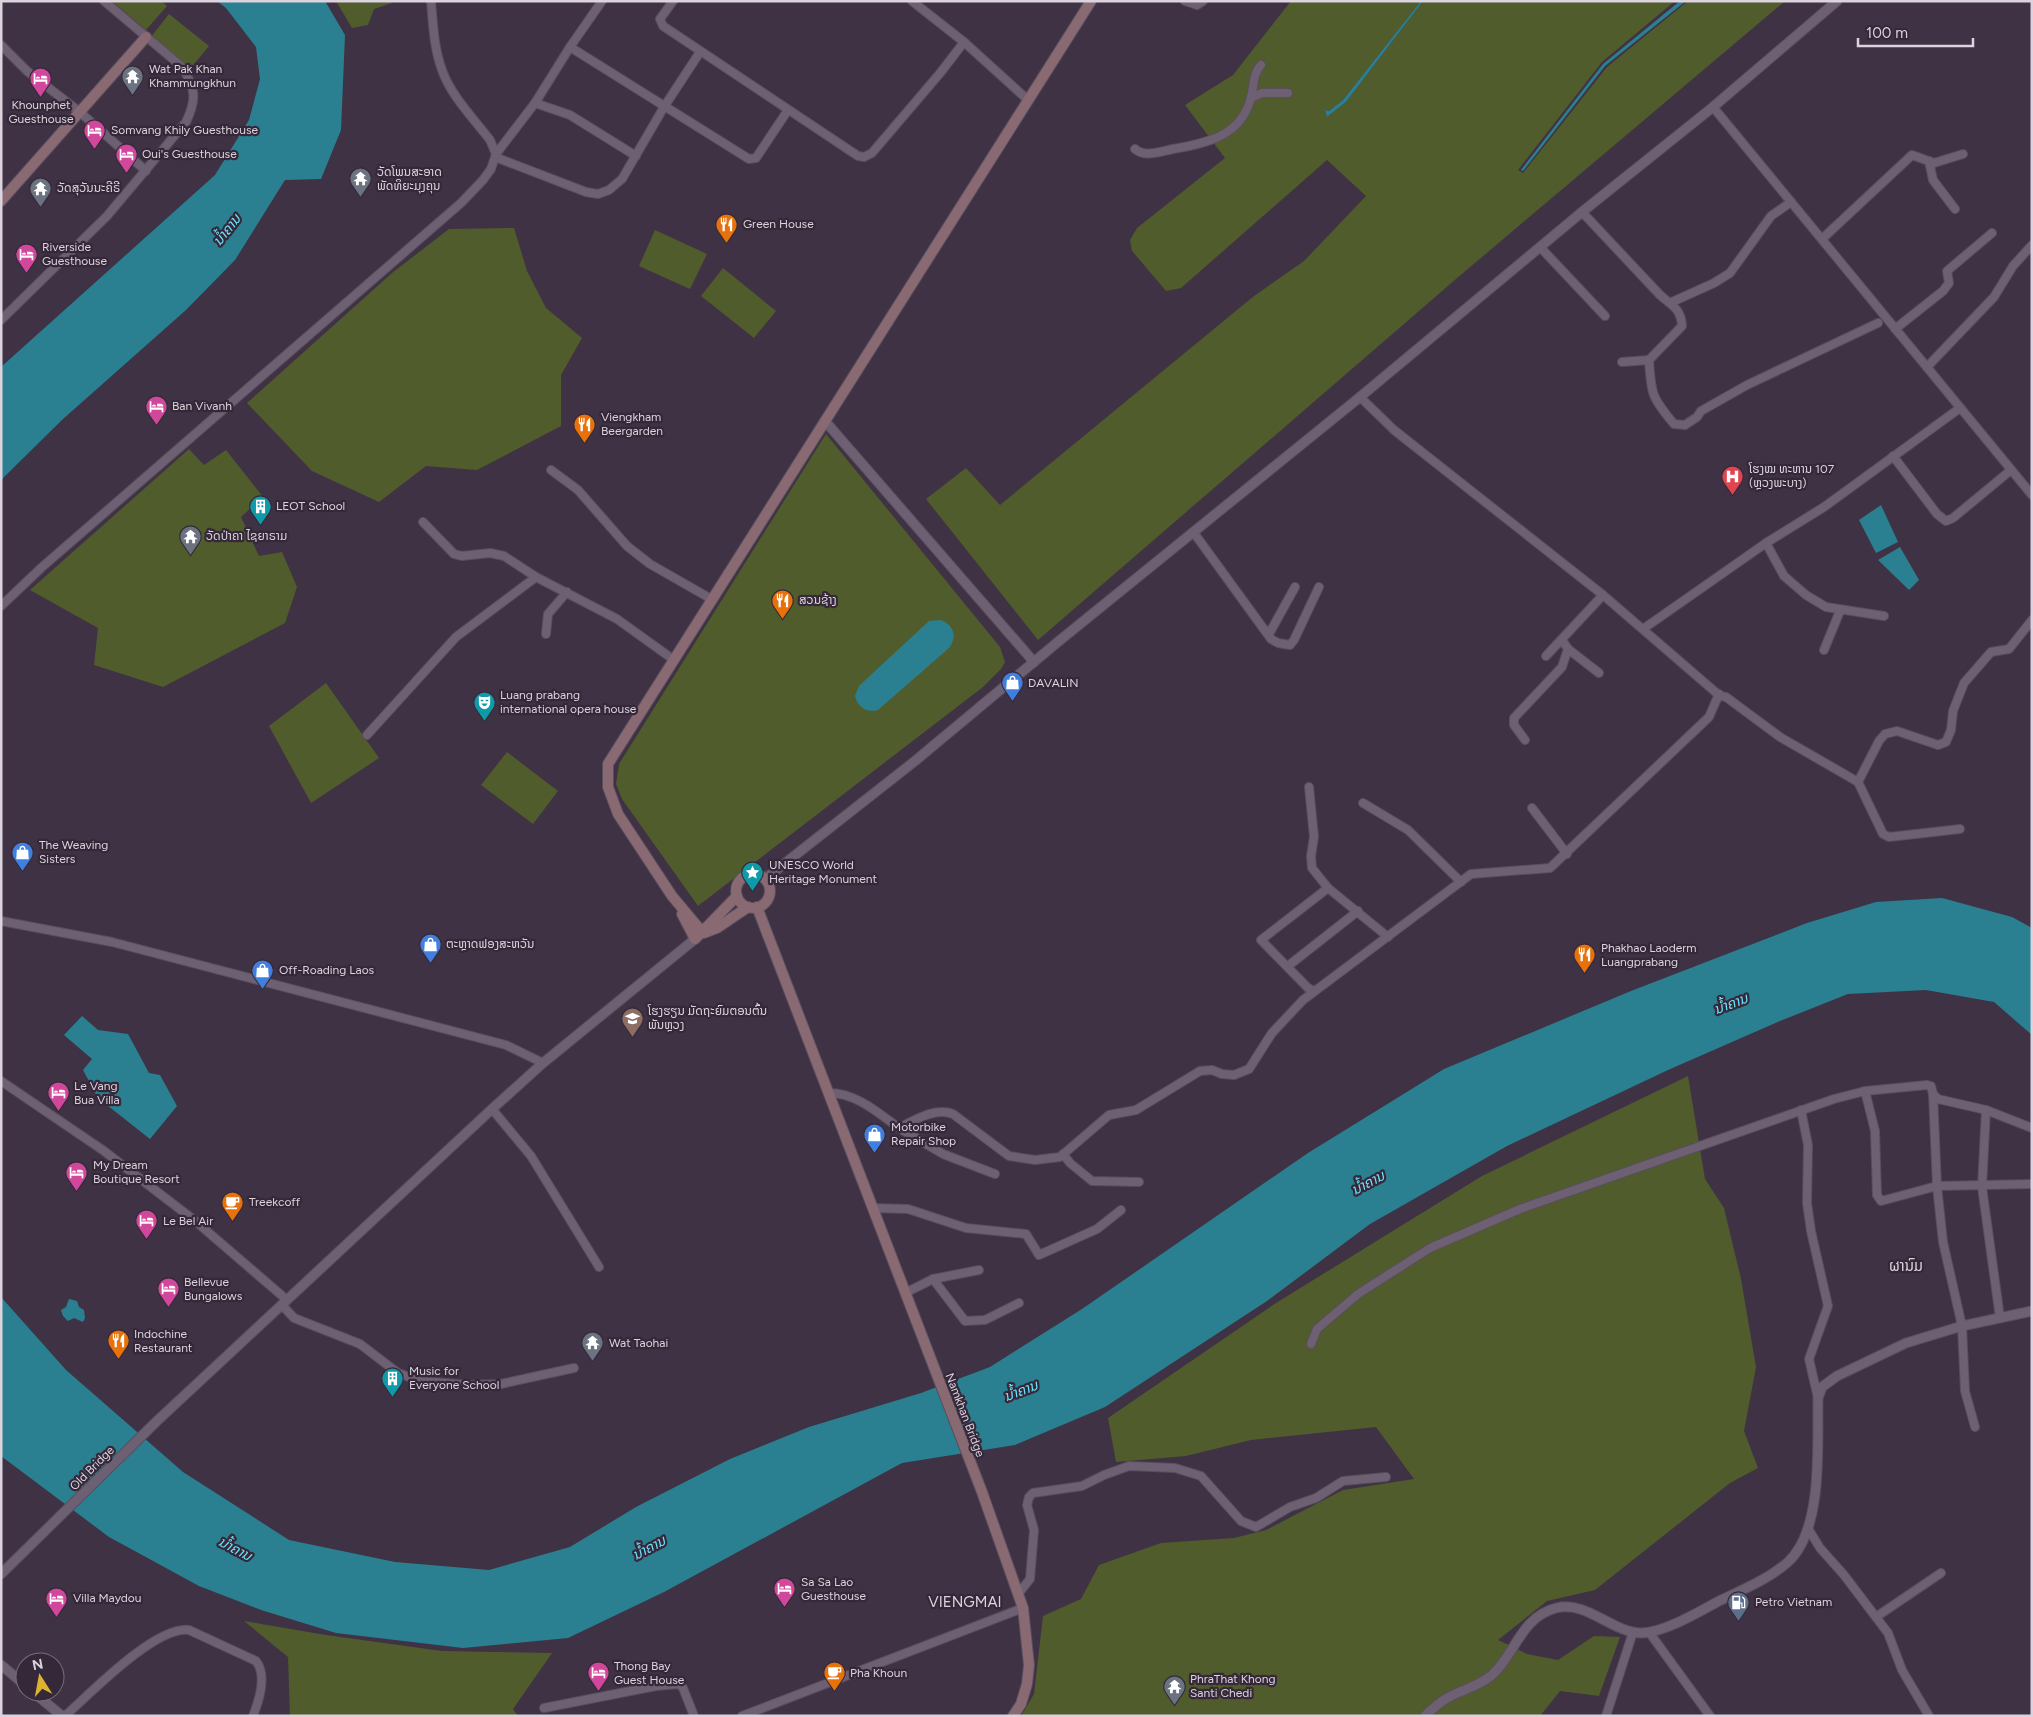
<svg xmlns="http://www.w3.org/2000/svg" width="2033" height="1717" font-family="Figtree,'Noto Sans Lao',sans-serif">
	<rect width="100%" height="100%" fill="#3f3244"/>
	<g fill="#515c2c">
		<polygon points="112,1 161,1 167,6 146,30"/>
		<polygon points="336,1 391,1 392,3 374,9 368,25 352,28"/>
		<polygon points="1291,1 1421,1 1343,100 1329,111 1325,110 1327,117 1346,102 1423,1 1675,1 1602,62 1518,170 1523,173 1607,67 1688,1 1785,1 1456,279 1038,640 926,499 966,468 1000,505 1254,296 1304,261 1366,196 1327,160 1181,288 1166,291 1132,251 1130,240 1137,228 1225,158 1185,105 1233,75"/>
		<polygon points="169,14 209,46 190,69 151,37"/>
		<polygon points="514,228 527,271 546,308 582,338 561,375 561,426 477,470 426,466 379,502 312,471 247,403 392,273 449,229"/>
		<polygon points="655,230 707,254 690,289 639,266"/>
		<polygon points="723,268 776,311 754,338 701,296"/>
		<polygon points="826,434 1000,647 1005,662 1001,669 983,687 698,906 622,799 616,784 619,764"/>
		<polygon points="189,449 204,465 226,450 263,497 241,517 259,556 282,552 297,587 285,623 163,687 94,665 98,628 30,590"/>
		<polygon points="326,683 379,758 311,803 269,726"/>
		<polygon points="507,752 558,791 533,824 481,785"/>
		<polygon points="1688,1076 1705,1179 1724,1208 1741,1279 1756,1367 1744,1431 1758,1468 1730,1483 1595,1590 1547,1601 1498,1640 1527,1654 1558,1660 1594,1636 1620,1637 1599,1696 1560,1691 1540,1716 1021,1716 1034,1694 1043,1616 1081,1599 1099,1565 1161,1543 1234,1538 1266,1530 1343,1490 1414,1479 1376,1427 1251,1440 1186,1456 1116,1462 1108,1418 1276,1303 1482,1176"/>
		<polygon points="244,1621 326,1635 442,1651 552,1653 513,1709 518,1716 290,1716 288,1657"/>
	</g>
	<g fill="#2a8091">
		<polygon points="217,1 325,1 345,35 341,130 321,179 285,180 235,260 186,310 63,419 1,480 1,367 215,175 249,120 260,79 256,47 226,8"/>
		<polygon points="1421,1 1423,1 1346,102 1327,117 1325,110 1329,111 1343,100"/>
		<polygon points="1680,1 1686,1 1605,66 1523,171 1521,170 1603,64"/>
		<polygon points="1881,505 1898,542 1876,553 1859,520"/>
		<polygon points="1900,547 1919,580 1909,590 1878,560"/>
		<path d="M940,620C953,624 958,636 949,648L878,710C867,713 858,708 855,696L859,686L929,621Z"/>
		<polygon points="1942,898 2012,917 2032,928 2032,1035 1994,1002 1926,990 1848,994 1780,1021 1668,1070 1507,1146 1370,1224 1267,1301 1105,1407 1015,1445 902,1463 664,1592 568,1638 463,1648 336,1633 261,1610 199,1586 109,1537 1,1456 1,1297 66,1370 183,1472 289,1540 395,1562 489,1570 570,1547 636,1507 730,1459 809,1427 921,1393 990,1367 1082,1309 1308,1153 1444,1069 1631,991 1807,923 1876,902"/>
		<polygon points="82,1016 98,1030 128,1034 149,1073 160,1075 177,1106 150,1139 98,1098 83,1070 92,1059 64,1035"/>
		<polygon points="69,1299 77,1301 79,1307 84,1310 85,1318 83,1322 74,1318 68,1321 63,1316 61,1310 66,1307"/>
	</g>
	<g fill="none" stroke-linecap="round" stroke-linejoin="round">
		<defs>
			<g id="minor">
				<polyline points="673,1 660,19 663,26 858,156 864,157 872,153 941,72 964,42"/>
				<polyline points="912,1 964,42 1028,100"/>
				<polyline points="1185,1 1197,5 1203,1"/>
				<polyline points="1,45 27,71 81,113 146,171"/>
				<polyline points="570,47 749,159 756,158 788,110"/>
				<polyline points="1251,98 1262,93 1288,93"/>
				<polyline points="535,103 570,115 636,156"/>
				<polyline points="1713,107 2032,495"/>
				<path d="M1135,149C1145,158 1161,151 1173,149C1207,143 1242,136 1251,97C1254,86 1253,73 1261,65"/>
				<polyline points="496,154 535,103 570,47 602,1"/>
				<polyline points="495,157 586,192 598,194 609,190 622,179 664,107 700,52"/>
				<polyline points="1929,161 1933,180 1955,209"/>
				<path d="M1582,212L1660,295C1671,305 1681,308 1682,326L1649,360C1651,394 1652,398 1674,424L1685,425L1697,417L1701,411L1747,385L1878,323"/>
				<polyline points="1822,239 1912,155 1934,163 1963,154"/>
				<polyline points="1540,247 1605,316"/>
				<polyline points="1672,302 1714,283 1730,273 1771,216 1791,202"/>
				<path d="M1,320L107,216L186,122C197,99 196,88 181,66L104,1"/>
				<polyline points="1895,329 1943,291 1949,283 1947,271 1992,233"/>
				<polyline points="1622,362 1649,360"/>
				<polyline points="1927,367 1994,297 2013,266 2032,245"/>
				<polyline points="1360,397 1394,430 1603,595 1720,696 1726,697 1780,737 1858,782"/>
				<polyline points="1893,456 1937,514 1946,521 1953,518 2011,470"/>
				<polyline points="551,470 578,490 627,546 650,564 713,600"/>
				<polyline points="423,522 454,554 462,556 490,553 504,556 536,577 617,619 674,660"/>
				<polyline points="1194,533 1271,639 1278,643 1290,645 1294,640 1319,587"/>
				<polyline points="1766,543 1784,576 1806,595 1826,607 1884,616"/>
				<path d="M1,606L41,568L461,203L483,180L491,169L496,154L490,140C474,119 451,96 442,70C434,49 433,24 431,1"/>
				<polyline points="1643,629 1766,543 1824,507 1960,408"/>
				<polyline points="546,634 548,614 567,592"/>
				<polyline points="1269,634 1295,587"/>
				<polyline points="1568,649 1599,673"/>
				<polyline points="1824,650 1840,611"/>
				<polyline points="1546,656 1603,595"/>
				<polyline points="367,735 456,637 536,577"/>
				<polyline points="1525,740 1514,725 1514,718 1562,667 1568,649 1562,640"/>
				<polyline points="1309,787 1314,837 1311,856 1312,868 1328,888 1388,937"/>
				<polyline points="1363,803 1408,830 1461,882"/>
				<polyline points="1532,808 1567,854"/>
				<polyline points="1960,829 1889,837 1883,834 1858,782 1879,741 1885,734 1897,731 1938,745 1946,742 1951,730 1953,711 1964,683 1991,652 2009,649 2032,620"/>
				<polyline points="1,921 112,942 506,1045 543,1063"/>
				<polyline points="1288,966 1358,911"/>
				<polyline points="1314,991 1308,988 1261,940 1328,888"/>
				<polyline points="1,1081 104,1151 194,1220 287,1300"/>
				<polyline points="1865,1091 1875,1131 1877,1195 1881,1201 1937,1186 2032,1184"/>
				<path d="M829,1093C856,1093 877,1112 899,1128C915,1120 935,1107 953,1114L1009,1156L1035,1160L1060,1157L1109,1115L1136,1110L1200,1071L1212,1070L1222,1074L1234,1075L1249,1069L1272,1033L1303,1000L1471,874L1550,868L1709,717L1719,694"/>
				<polyline points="1933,1094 1937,1186 1943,1242 1962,1326 1965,1391 1975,1427"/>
				<polyline points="492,1109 531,1156 599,1267"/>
				<polyline points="1801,1110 1808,1145 1807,1203 1811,1231 1828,1306 1809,1359 1818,1398"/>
				<polyline points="1986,1110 1982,1187 2000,1318"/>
				<polyline points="899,1128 943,1154 995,1174"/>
				<polyline points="1063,1154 1070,1163 1092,1181 1139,1182"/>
				<polyline points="872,1208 908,1209 966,1228 1026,1234 1039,1255 1097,1229 1121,1210"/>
				<polyline points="933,1279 965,1321 985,1320 1019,1303"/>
				<polyline points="905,1293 933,1279 979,1270"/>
				<polyline points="282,1305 294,1318 360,1344 398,1373 420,1381 468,1385 501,1384 574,1368"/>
				<polyline points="1311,1344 1317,1329 1358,1294 1430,1248 1520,1209 1834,1099 1865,1091 1927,1085 1931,1086 1933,1094 1938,1099 1986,1110 2032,1128"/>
				<polyline points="1809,1530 1820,1548 1844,1575 1888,1633 1902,1670 1929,1716"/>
				<polyline points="1018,1594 1030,1579 1034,1530 1027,1505 1029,1497 1033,1493 1082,1486 1104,1475 1129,1466 1175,1468 1201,1476 1241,1521 1256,1527 1290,1507 1316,1498 1343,1481 1386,1477"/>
				<polyline points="1876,1617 1941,1573"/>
				<polyline points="1649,1632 1710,1716"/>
				<polyline points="544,1708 656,1686 679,1684 683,1688 694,1716"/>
				<path d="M65,1716C91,1693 155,1626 189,1630L256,1661C267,1675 259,1701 253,1716"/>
				<polyline points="742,1716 1023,1608"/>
				<polyline points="1606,1716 1633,1632"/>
			</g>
			<g id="tertiary">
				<polyline points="825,421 1034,662"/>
				<polyline points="765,879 915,761 1059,641 1360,397 1582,212 1713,107 1837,1"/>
				<polyline points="1,1574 157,1421 492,1109 543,1063 695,939"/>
				<polyline points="1,1665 25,1685"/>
				<polyline points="33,1692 62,1716"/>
				<path d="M1425,1716C1432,1709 1440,1702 1449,1697C1464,1689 1479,1686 1492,1675C1516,1653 1521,1617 1556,1608C1587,1600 1612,1633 1642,1633C1665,1632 1699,1612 1719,1601C1742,1590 1769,1579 1788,1562C1824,1529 1817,1444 1818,1398L1822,1387L1837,1376L1906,1343L1962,1326L2032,1311"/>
			</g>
			<g id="secondary">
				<polyline points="1,201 146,37"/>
				<circle cx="753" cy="891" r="17"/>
				<polyline points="757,907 982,1492 1023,1608 1029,1665 1027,1684 1021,1704 1013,1716"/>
				<polyline points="682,914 695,939 737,896"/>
				<polyline points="703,933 672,896 618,814 608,787 608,764 1091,1"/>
				<polyline points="704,933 717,928 748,907"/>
			</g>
		</defs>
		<use href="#minor" stroke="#594e5c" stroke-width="10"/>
		<use href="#tertiary" stroke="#594e5c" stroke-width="11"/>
		<use href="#secondary" stroke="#594e5c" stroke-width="12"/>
		<use href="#minor" stroke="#6e6073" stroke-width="8"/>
		<use href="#tertiary" stroke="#6e6073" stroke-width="9"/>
		<use href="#secondary" stroke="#896a73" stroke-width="10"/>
	</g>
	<defs>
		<symbol id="temple-pin" viewBox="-11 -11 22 30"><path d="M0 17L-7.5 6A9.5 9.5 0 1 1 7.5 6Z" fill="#6b7280" stroke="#352839"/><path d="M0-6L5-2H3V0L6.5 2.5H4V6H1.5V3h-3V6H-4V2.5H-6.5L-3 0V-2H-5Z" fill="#fff"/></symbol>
		<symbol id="hotel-pin" viewBox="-11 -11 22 30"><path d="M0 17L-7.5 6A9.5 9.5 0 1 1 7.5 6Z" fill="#d1479c" stroke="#352839"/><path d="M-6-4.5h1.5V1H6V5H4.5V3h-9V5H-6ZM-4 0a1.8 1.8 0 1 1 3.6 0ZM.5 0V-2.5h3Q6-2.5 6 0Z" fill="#fff"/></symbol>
		<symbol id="restaurant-pin" viewBox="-11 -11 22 30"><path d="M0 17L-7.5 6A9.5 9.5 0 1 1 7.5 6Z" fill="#e8710a" stroke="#352839"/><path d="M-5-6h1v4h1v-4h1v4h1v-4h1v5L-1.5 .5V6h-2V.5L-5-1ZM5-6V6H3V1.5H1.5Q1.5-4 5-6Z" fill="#fff"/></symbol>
		<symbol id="hospital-pin" viewBox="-11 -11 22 30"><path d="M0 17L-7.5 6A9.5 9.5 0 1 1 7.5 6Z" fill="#e0444e" stroke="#352839"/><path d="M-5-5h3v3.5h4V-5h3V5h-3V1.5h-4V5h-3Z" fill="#fff"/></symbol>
		<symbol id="building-pin" viewBox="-11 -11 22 30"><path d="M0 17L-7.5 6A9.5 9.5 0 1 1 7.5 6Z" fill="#0f9aa8" stroke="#352839"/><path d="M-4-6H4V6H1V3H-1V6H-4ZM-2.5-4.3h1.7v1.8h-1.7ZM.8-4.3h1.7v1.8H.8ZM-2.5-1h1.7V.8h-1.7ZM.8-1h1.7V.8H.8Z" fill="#fff"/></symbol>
		<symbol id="shop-pin" viewBox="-11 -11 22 30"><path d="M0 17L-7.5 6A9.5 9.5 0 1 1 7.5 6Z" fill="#3f7fe0" stroke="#352839"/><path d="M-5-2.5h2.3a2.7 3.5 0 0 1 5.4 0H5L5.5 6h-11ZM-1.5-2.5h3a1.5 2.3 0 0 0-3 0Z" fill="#fff"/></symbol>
		<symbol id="theatre-pin" viewBox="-11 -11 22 30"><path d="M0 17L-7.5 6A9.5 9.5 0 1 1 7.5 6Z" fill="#0f9aa8" stroke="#352839"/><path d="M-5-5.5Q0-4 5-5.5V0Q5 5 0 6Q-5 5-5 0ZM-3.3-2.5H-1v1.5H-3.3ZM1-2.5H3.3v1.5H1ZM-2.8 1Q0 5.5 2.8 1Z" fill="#fff"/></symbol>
		<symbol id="sight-pin" viewBox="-11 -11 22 30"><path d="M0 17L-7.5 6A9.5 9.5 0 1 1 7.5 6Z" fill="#0f9aa8" stroke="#352839"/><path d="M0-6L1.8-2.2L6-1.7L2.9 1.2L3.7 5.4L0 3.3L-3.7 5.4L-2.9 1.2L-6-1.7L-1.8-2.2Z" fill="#fff"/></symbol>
		<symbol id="school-pin" viewBox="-11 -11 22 30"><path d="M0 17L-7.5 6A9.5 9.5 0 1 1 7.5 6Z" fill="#8d6e63" stroke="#352839"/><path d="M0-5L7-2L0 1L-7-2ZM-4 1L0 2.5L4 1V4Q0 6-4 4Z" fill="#fff"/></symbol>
		<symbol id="cafe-pin" viewBox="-11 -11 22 30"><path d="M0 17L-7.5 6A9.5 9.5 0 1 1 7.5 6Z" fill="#e8710a" stroke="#352839"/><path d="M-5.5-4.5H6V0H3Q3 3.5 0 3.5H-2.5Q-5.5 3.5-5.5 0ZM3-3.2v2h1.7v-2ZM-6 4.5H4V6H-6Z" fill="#fff"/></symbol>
		<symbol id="fuel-pin" viewBox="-11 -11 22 30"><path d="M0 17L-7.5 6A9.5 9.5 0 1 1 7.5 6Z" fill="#5c6f8a" stroke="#352839"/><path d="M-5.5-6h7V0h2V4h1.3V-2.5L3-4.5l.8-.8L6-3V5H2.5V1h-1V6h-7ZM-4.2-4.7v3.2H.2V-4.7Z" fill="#fff"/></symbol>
	</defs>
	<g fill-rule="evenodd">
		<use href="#temple-pin" x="120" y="64" width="25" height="34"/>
		<use href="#hotel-pin" x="28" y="66" width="25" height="34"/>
		<use href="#hotel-pin" x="82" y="118" width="25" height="34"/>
		<use href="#hotel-pin" x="114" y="142" width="25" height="34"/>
		<use href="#temple-pin" x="348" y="166" width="25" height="34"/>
		<use href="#temple-pin" x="28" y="176" width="25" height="34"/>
		<use href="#restaurant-pin" x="714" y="212" width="25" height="34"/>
		<use href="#hotel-pin" x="14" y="242" width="25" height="34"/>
		<use href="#hotel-pin" x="144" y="394" width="25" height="34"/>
		<use href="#restaurant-pin" x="572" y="412" width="25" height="34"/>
		<use href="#hospital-pin" x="1720" y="464" width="25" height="34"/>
		<use href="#building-pin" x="248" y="494" width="25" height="34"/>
		<use href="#temple-pin" x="178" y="524" width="25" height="34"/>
		<use href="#restaurant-pin" x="770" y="588" width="25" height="34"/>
		<use href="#shop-pin" x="1000" y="670" width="25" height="34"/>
		<use href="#theatre-pin" x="472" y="690" width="25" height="34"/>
		<use href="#shop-pin" x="10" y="840" width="25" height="34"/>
		<use href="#sight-pin" x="740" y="860" width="25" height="34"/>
		<use href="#shop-pin" x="418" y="932" width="25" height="34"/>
		<use href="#restaurant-pin" x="1572" y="942" width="25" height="34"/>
		<use href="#shop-pin" x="250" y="958" width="25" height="34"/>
		<use href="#school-pin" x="620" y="1006" width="25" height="34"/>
		<use href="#hotel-pin" x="46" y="1080" width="25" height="34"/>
		<use href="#shop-pin" x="862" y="1122" width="25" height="34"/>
		<use href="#hotel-pin" x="64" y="1160" width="25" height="34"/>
		<use href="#cafe-pin" x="220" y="1190" width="25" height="34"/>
		<use href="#hotel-pin" x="134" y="1208" width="25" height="34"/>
		<use href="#hotel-pin" x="156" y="1276" width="25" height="34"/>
		<use href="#restaurant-pin" x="106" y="1328" width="25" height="34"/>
		<use href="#temple-pin" x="580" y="1330" width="25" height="34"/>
		<use href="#building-pin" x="380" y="1366" width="25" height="34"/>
		<use href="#hotel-pin" x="772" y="1576" width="25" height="34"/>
		<use href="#hotel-pin" x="44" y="1586" width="25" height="34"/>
		<use href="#fuel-pin" x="1726" y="1590" width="25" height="34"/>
		<use href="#hotel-pin" x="586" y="1660" width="25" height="34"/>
		<use href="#cafe-pin" x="822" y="1660" width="25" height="34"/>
		<use href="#temple-pin" x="1162" y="1674" width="25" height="34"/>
	</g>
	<g text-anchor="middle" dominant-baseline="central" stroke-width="4.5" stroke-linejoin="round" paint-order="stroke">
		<g font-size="12" fill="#dbd3de" stroke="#352839" text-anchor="start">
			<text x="149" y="69">Wat Pak Khan<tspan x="149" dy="14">Khammungkhun</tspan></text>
			<text x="41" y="105" text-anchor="middle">Khounphet<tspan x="41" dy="14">Guesthouse</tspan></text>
			<text x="111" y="130">Somvang Khily Guesthouse</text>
			<text x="142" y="154">Oui's Guesthouse</text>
			<text x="377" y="172">ວັດໂພນສະອາດ<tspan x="377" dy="14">ພັດທິຍະມຸງຄຸນ</tspan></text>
			<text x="57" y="188">ວັດສຸວັນນະຄີຣີ</text>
			<text x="743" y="224">Green House</text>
			<text x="42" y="247">Riverside<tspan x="42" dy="14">Guesthouse</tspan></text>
			<text x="172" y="406">Ban Vivanh</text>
			<text x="601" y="417">Viengkham<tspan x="601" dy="14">Beergarden</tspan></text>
			<text x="1749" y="469">ໂຮງໝ ທະຫານ 107<tspan x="1749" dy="14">(ຫຼວງພະບາງ)</tspan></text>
			<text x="276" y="506">LEOT School</text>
			<text x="206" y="536">ວັດປ່າຄາ ໄຊຍາຣາມ</text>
			<text x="799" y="600">ສວນຊ້າງ</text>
			<text x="1028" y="683">DAVALIN</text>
			<text x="500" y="695">Luang prabang<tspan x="500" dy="14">international opera house</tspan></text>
			<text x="39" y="845">The Weaving<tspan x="39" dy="14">Sisters</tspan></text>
			<text x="769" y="865">UNESCO World<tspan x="769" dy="14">Heritage Monument</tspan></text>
			<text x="446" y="944">ຕະຫຼາດຟອງສະຫວັນ</text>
			<text x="1601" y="948">Phakhao Laoderm<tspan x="1601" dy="14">Luangprabang</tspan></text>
			<text x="279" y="970">Off-Roading Laos</text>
			<text x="648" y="1011">ໂຮງຮຽນ ມັດຖະຍົມຕອນຕົ້ນ<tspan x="648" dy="14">ພັນຫຼວງ</tspan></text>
			<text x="74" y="1086">Le Vang<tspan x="74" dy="14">Bua Villa</tspan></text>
			<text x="891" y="1127">Motorbike<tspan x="891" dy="14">Repair Shop</tspan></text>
			<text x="93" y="1165">My Dream<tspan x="93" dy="14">Boutique Resort</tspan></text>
			<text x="249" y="1202">Treekcoff</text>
			<text x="163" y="1221">Le Bel Air</text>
			<text x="184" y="1282">Bellevue<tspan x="184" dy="14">Bungalows</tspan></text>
			<text x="134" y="1334">Indochine<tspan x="134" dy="14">Restaurant</tspan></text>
			<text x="609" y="1343">Wat Taohai</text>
			<text x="409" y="1371">Music for<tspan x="409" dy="14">Everyone School</tspan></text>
			<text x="801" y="1582">Sa Sa Lao<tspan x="801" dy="14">Guesthouse</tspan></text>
			<text x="73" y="1598">Villa Maydou</text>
			<text x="1755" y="1602">Petro Vietnam</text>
			<text x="614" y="1666">Thong Bay<tspan x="614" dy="14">Guest House</tspan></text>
			<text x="850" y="1673">Pha Khoun</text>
			<text x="1190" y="1679">PhraThat Khong<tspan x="1190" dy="14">Santi Chedi</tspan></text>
		</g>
		<g font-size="12" fill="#dbd3de" stroke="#352839">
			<text transform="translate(965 1415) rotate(69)">Namkhan Bridge</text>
			<text transform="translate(92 1468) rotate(-45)">Old Bridge</text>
		</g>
		<g font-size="14" font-style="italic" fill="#6be4fe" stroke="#352839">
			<text transform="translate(227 230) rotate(-52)">ນ້ຳຄານ</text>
			<text transform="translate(1731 1004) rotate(-21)">ນ້ຳຄານ</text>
			<text transform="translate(1368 1183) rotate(-28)">ນ້ຳຄານ</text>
			<text transform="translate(1021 1391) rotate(-21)">ນ້ຳຄານ</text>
			<text transform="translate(649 1548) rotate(-28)">ນ້ຳຄານ</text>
			<text transform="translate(235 1549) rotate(28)">ນ້ຳຄານ</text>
		</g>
		<g font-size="15" fill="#dbd3de" stroke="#352839">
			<text x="1906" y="1266">ຜານົມ</text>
			<text x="965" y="1602">VIENGMAI</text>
		</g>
	</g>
	<rect width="2033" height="1717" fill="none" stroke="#dbd3de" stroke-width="5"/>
	<g transform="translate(40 1677) rotate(349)"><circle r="24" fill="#352839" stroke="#776c7b"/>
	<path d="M0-4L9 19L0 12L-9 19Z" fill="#ddb233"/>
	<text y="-8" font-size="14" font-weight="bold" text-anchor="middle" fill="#dbd3de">N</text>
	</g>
	<path d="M1858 38v8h115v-8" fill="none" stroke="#dbd3de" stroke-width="2.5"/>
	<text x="1866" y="38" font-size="15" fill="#dbd3de" stroke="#352839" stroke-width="4" paint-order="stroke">100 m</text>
</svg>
